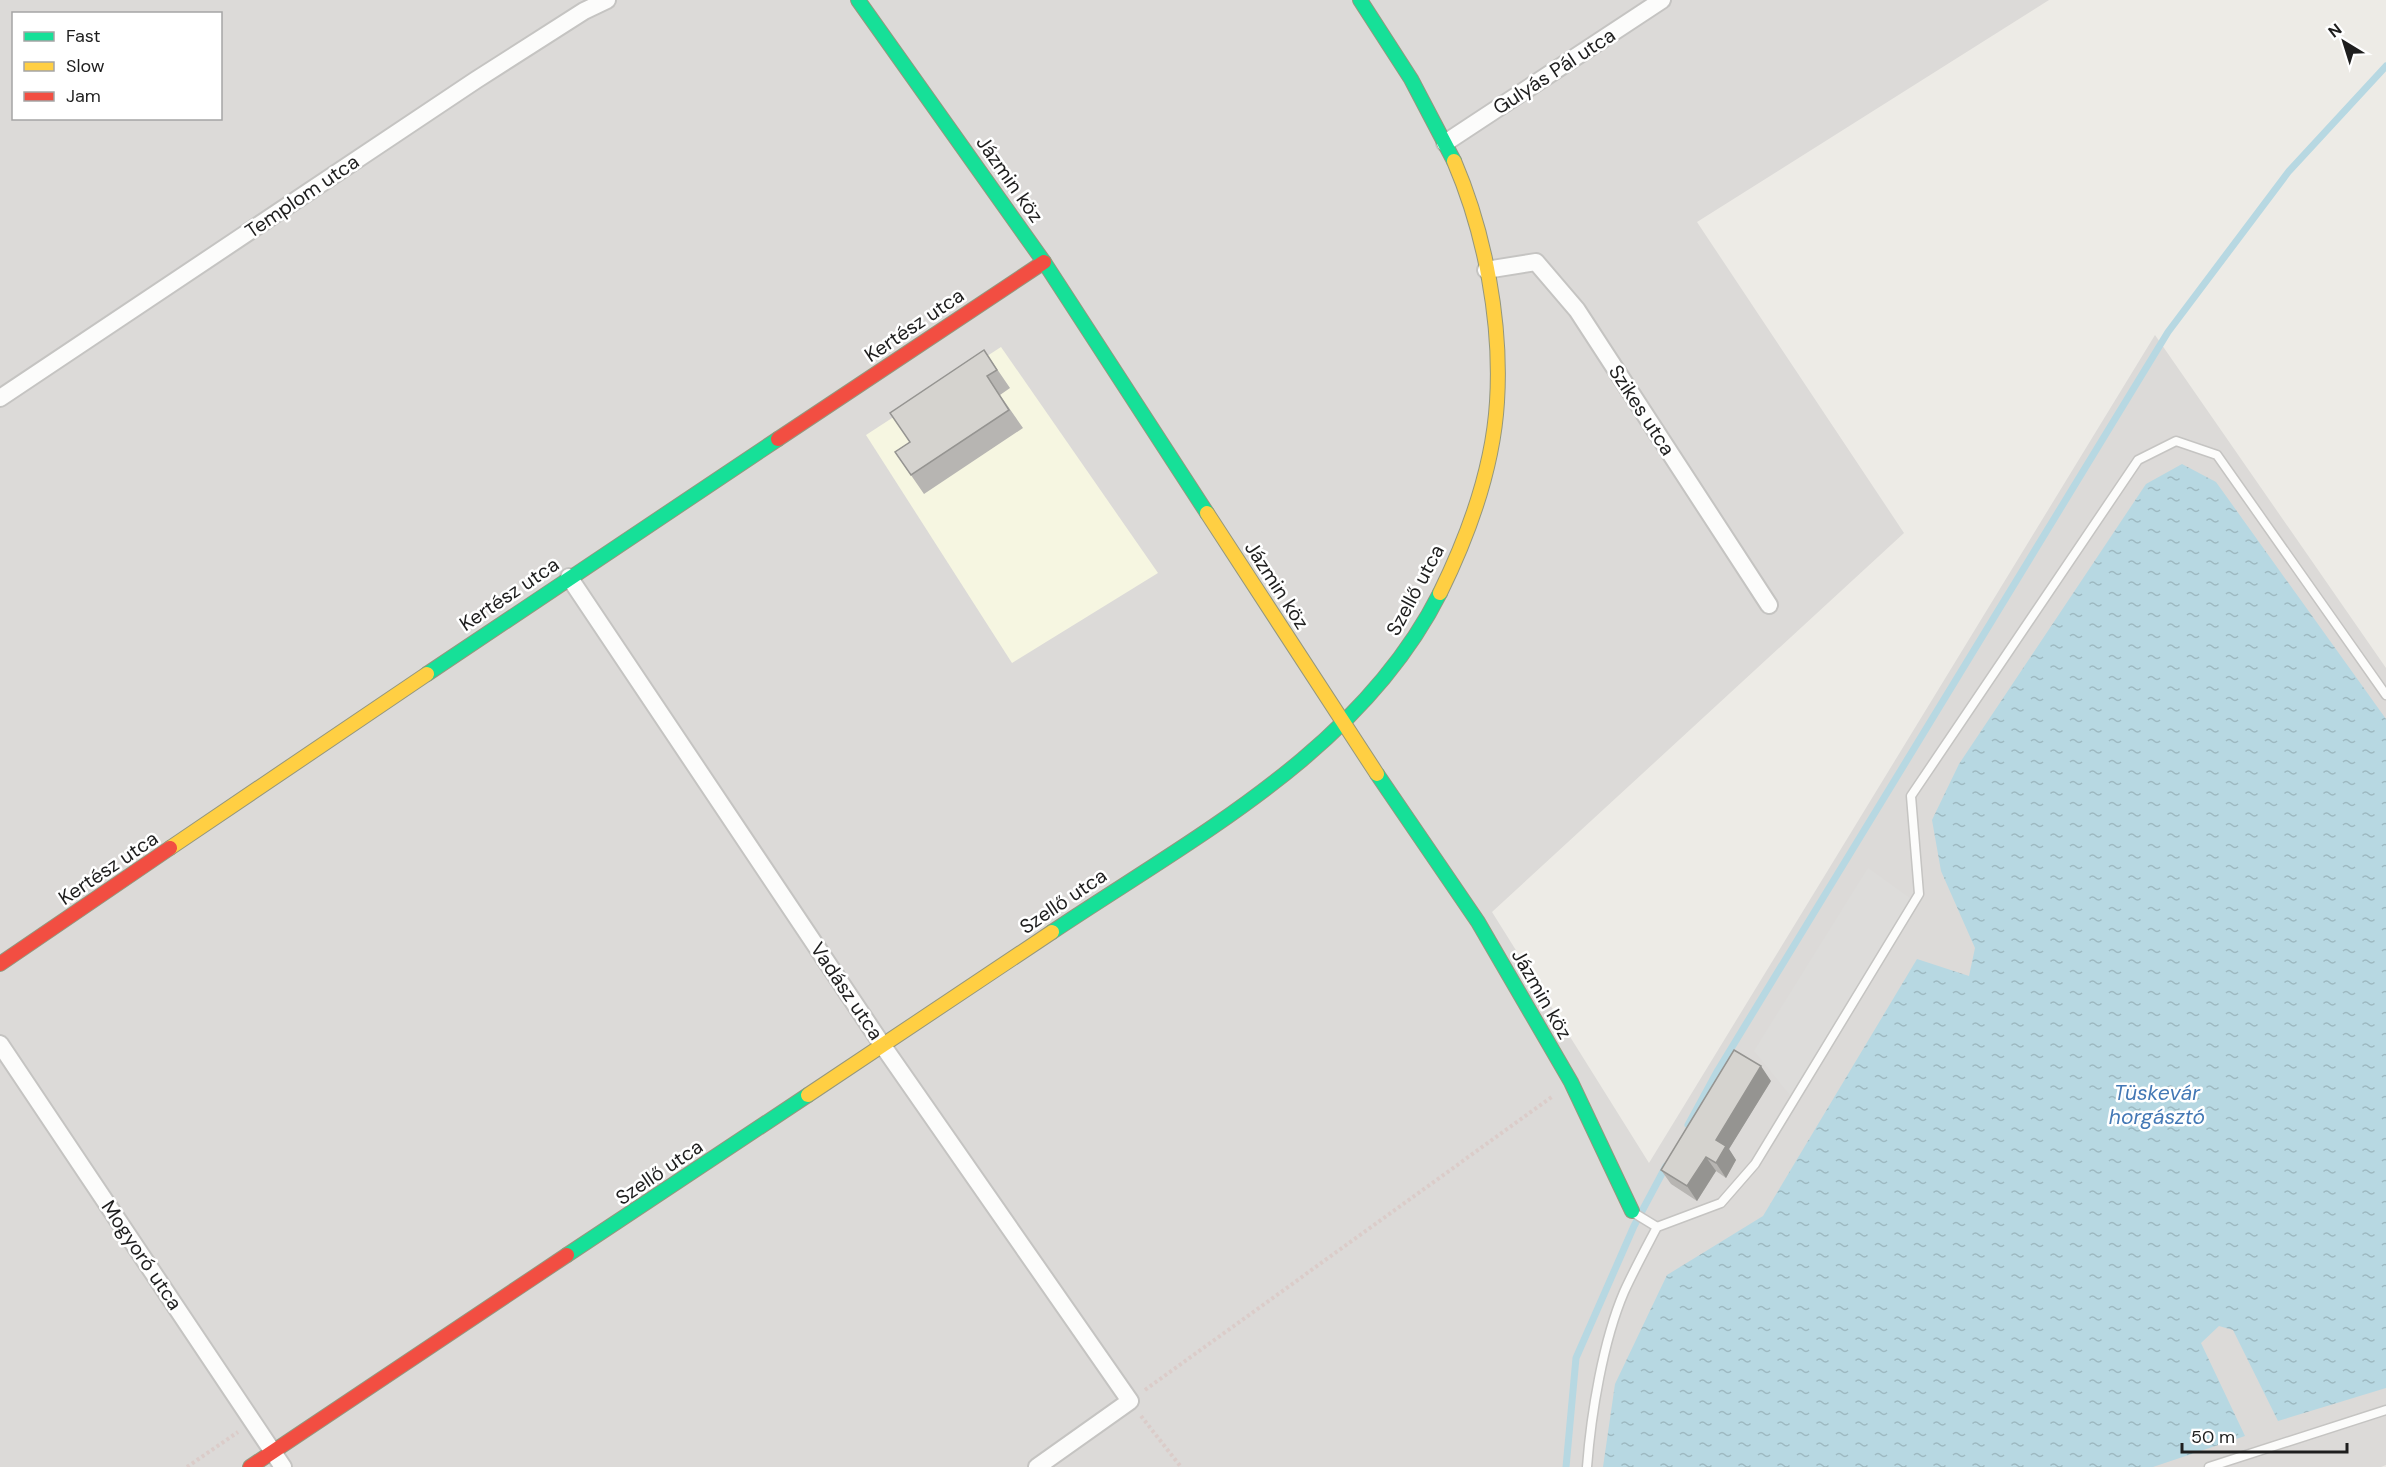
<svg xmlns="http://www.w3.org/2000/svg" width="2386" height="1467" font-family="'DM Sans',sans-serif">
	<defs>
		<pattern id="water-ripples" width="26" height="14" patternUnits="userSpaceOnUse" patternTransform="scale(1.5)"><rect width="26" height="14" fill="#b7d8e2"/><path d="M2 4q2-2 4 0t4 0M15 11q2-2 4 0t4 0" fill="none" stroke="#9db9c1"/></pattern>
	</defs>
	<rect width="100%" height="100%" fill="#edebe6"/>
	<path fill="#dcdad8" fill-rule="evenodd" d="M0,0H2049L1697,222L1904,533L1492,912L1649,1163L2155,335L2386,668V1465L2381,1467H0ZM14,14H220V118H14Z"/>
	<polygon fill="#f6f6e1" points="1001,347 1158,573 1012,663 866,435"/>
	<polygon fill="#dddcda" points="1868,868 1914,901 1794,1100 1754,1051"/>
	<polygon fill="url(#water-ripples)" points="2182,464 2216,482 2386,719 2386,1388 2278,1421 2233,1330 2219,1326 2201,1343 2245,1436 2153,1467 1603,1467 1615,1384 1667,1275 1763,1216 1917,959 1969,976 1975,948 1941,871 1932,820 1959,764 2146,484"/>
	<g fill="none" stroke-linecap="round" stroke-linejoin="round">
		<g stroke="#b7d8e2" stroke-width="7">
			<polyline points="1688,1125 1718,1070 2168,332 2289,171 2386,66"/>
			<polyline points="1566,1467 1576,1358 1634,1226 1666,1166"/>
		</g>
		<defs>
			<g id="lane">
				<polyline points="1634,1213 1657,1227"/>
				<path d="M1587,1467C1591,1414 1603,1341 1624,1292C1634,1270 1646,1248 1657,1227L1721,1203L1755,1164L1919,894L1911,796L2138,460L2176,441L2217,455L2386,695"/>
				<polyline points="2209,1467 2386,1410"/>
			</g>
			<g id="street">
				<polyline points="1445,143 1662,0"/>
				<polyline points="1486,270 1536,262 1577,310 1769,605"/>
				<polyline points="0,398 476,80 584,11 607,0"/>
				<polyline points="569,577 883,1046 1130,1401 1037,1467"/>
				<polyline points="0,1044 283,1467"/>
			</g>
			<g id="fast">
				<polyline points="858,0 1044,262 1207,513"/>
				<polyline points="1360,0 1411,79 1454,161"/>
				<polyline points="427,674 778,439"/>
				<polyline points="1377,774 1478,922 1571,1082 1632,1211"/>
				<path d="M1052,932C1194,837 1361,750 1440,593"/>
				<polyline points="567,1255 808,1095"/>
			</g>
			<g id="slow">
				<polyline points="1207,513 1377,774"/>
				<path d="M1440,593C1469,534 1493,467 1497,402C1502,323 1485,233 1454,161"/>
				<polyline points="170,848 427,674"/>
				<polyline points="808,1095 1052,932"/>
			</g>
			<g id="jam">
				<polyline points="778,439 1044,262"/>
				<polyline points="0,964 170,848"/>
				<polyline points="250,1467 567,1255"/>
			</g>
		</defs>
		<use href="#lane" stroke="#c5c4c2" stroke-width="11"/>
		<use href="#street" stroke="#c5c4c2" stroke-width="20"/>
		<use href="#fast" stroke="#94977e" stroke-width="16"/>
		<use href="#slow" stroke="#94977e" stroke-width="16"/>
		<use href="#jam" stroke="#94977e" stroke-width="16"/>
		<g stroke="#dbccc9" stroke-width="4" stroke-dasharray="3 3" stroke-linecap="butt">
			<polyline points="1145,1390 1553,1096"/>
			<polyline points="1141,1416 1181,1467"/>
			<polyline points="187,1467 238,1432"/>
		</g>
		<use href="#lane" stroke="#fcfcfb" stroke-width="8"/>
		<use href="#street" stroke="#fcfcfb" stroke-width="16"/>
		<use href="#fast" stroke="#16e098" stroke-width="14"/>
		<use href="#slow" stroke="#ffcf43" stroke-width="14"/>
		<use href="#jam" stroke="#f24e42" stroke-width="14"/>
	</g>
	<g fill="#b7b5b2">
		<polygon points="984,350 1010,388 1000,395 1023,428 924,494 895,452 910,442"/>
		<polygon points="1771,1081 1729,1149 1736,1160 1726,1178 1716,1171 1697,1201 1671,1184 1661,1170"/>
	</g>
	<g fill="#959491">
		<polygon points="1761,1066 1771,1081 1729,1149 1736,1160 1726,1178 1716,1163 1716,1140"/>
		<polygon points="1706,1157 1716,1171 1697,1201 1687,1186"/>
	</g>
	<g fill="#d5d3cf" stroke="#959491" stroke-width="1.5">
		<polygon points="984,350 997,370 987,376 1009,410 911,475 895,452 910,442 890,413"/>
		<polygon points="1734,1050 1761,1066 1716,1140 1726,1146 1716,1163 1706,1157 1687,1186 1661,1170"/>
	</g>
	<g text-anchor="middle" dominant-baseline="central" stroke-width="5" stroke-linejoin="round" paint-order="stroke">
		<g font-size="20" fill="#1e1e1e" stroke="#fff">
			<text transform="translate(1554 71) rotate(-33)">Gulyás Pál utca</text>
			<text transform="translate(1010 179) rotate(55)">Jázmin köz</text>
			<text transform="translate(302 196) rotate(-34)">Templom utca</text>
			<text transform="translate(914 325) rotate(-34)">Kertész utca</text>
			<text transform="translate(1642 410) rotate(57)">Szikes utca</text>
			<text transform="translate(1277 585) rotate(57)">Jázmin köz</text>
			<text transform="translate(1415 590) rotate(-62)">Szellő utca</text>
			<text transform="translate(509 594) rotate(-34)">Kertész utca</text>
			<text transform="translate(108 868) rotate(-34)">Kertész utca</text>
			<text transform="translate(1063 901) rotate(-34)">Szellő utca</text>
			<text transform="translate(847 991) rotate(56)">Vadász utca</text>
			<text transform="translate(1542 994) rotate(60)">Jázmin köz</text>
			<text transform="translate(659 1172) rotate(-34)">Szellő utca</text>
			<text transform="translate(142 1255) rotate(56)">Mogyoró utca</text>
		</g>
		<g font-size="21" font-style="italic" fill="#4378b5" stroke="#fff">
			<text x="2157" y="1093">Tüskevár<tspan x="2157" dy="24">horgásztó</tspan></text>
		</g>
	</g>
	<rect x="12" y="12" width="210" height="108" fill="#ffffff" stroke="#a5a5a5" stroke-width="1.5"/>
	<rect x="24" y="32" width="30" height="9" fill="#16e098" stroke="#a5a5a5" stroke-width="1.5"/>
	<text x="66" y="42" font-size="18" fill="#1e1e1e">Fast</text>
	<rect x="24" y="62" width="30" height="9" fill="#ffcf43" stroke="#a5a5a5" stroke-width="1.5"/>
	<text x="66" y="72" font-size="18" fill="#1e1e1e">Slow</text>
	<rect x="24" y="92" width="30" height="9" fill="#f24e42" stroke="#a5a5a5" stroke-width="1.5"/>
	<text x="66" y="102" font-size="18" fill="#1e1e1e">Jam</text>
	<g transform="translate(2344 42) rotate(322)" stroke="#ffffff" stroke-width="4.5" paint-order="stroke">
	<path d="M0-4.5L10 22L0 15L-10 22Z" fill="#1e1e1e"/>
	<text y="-9" font-size="16" font-weight="bold" text-anchor="middle" fill="#1e1e1e">N</text>
	</g>
	<path d="M2182 1443v9h165v-9" fill="none" stroke="#1e1e1e" stroke-width="3"/>
	<text x="2191" y="1443" font-size="18" fill="#1e1e1e" stroke="#ffffff" stroke-width="4.5" paint-order="stroke">50 m</text>
</svg>
